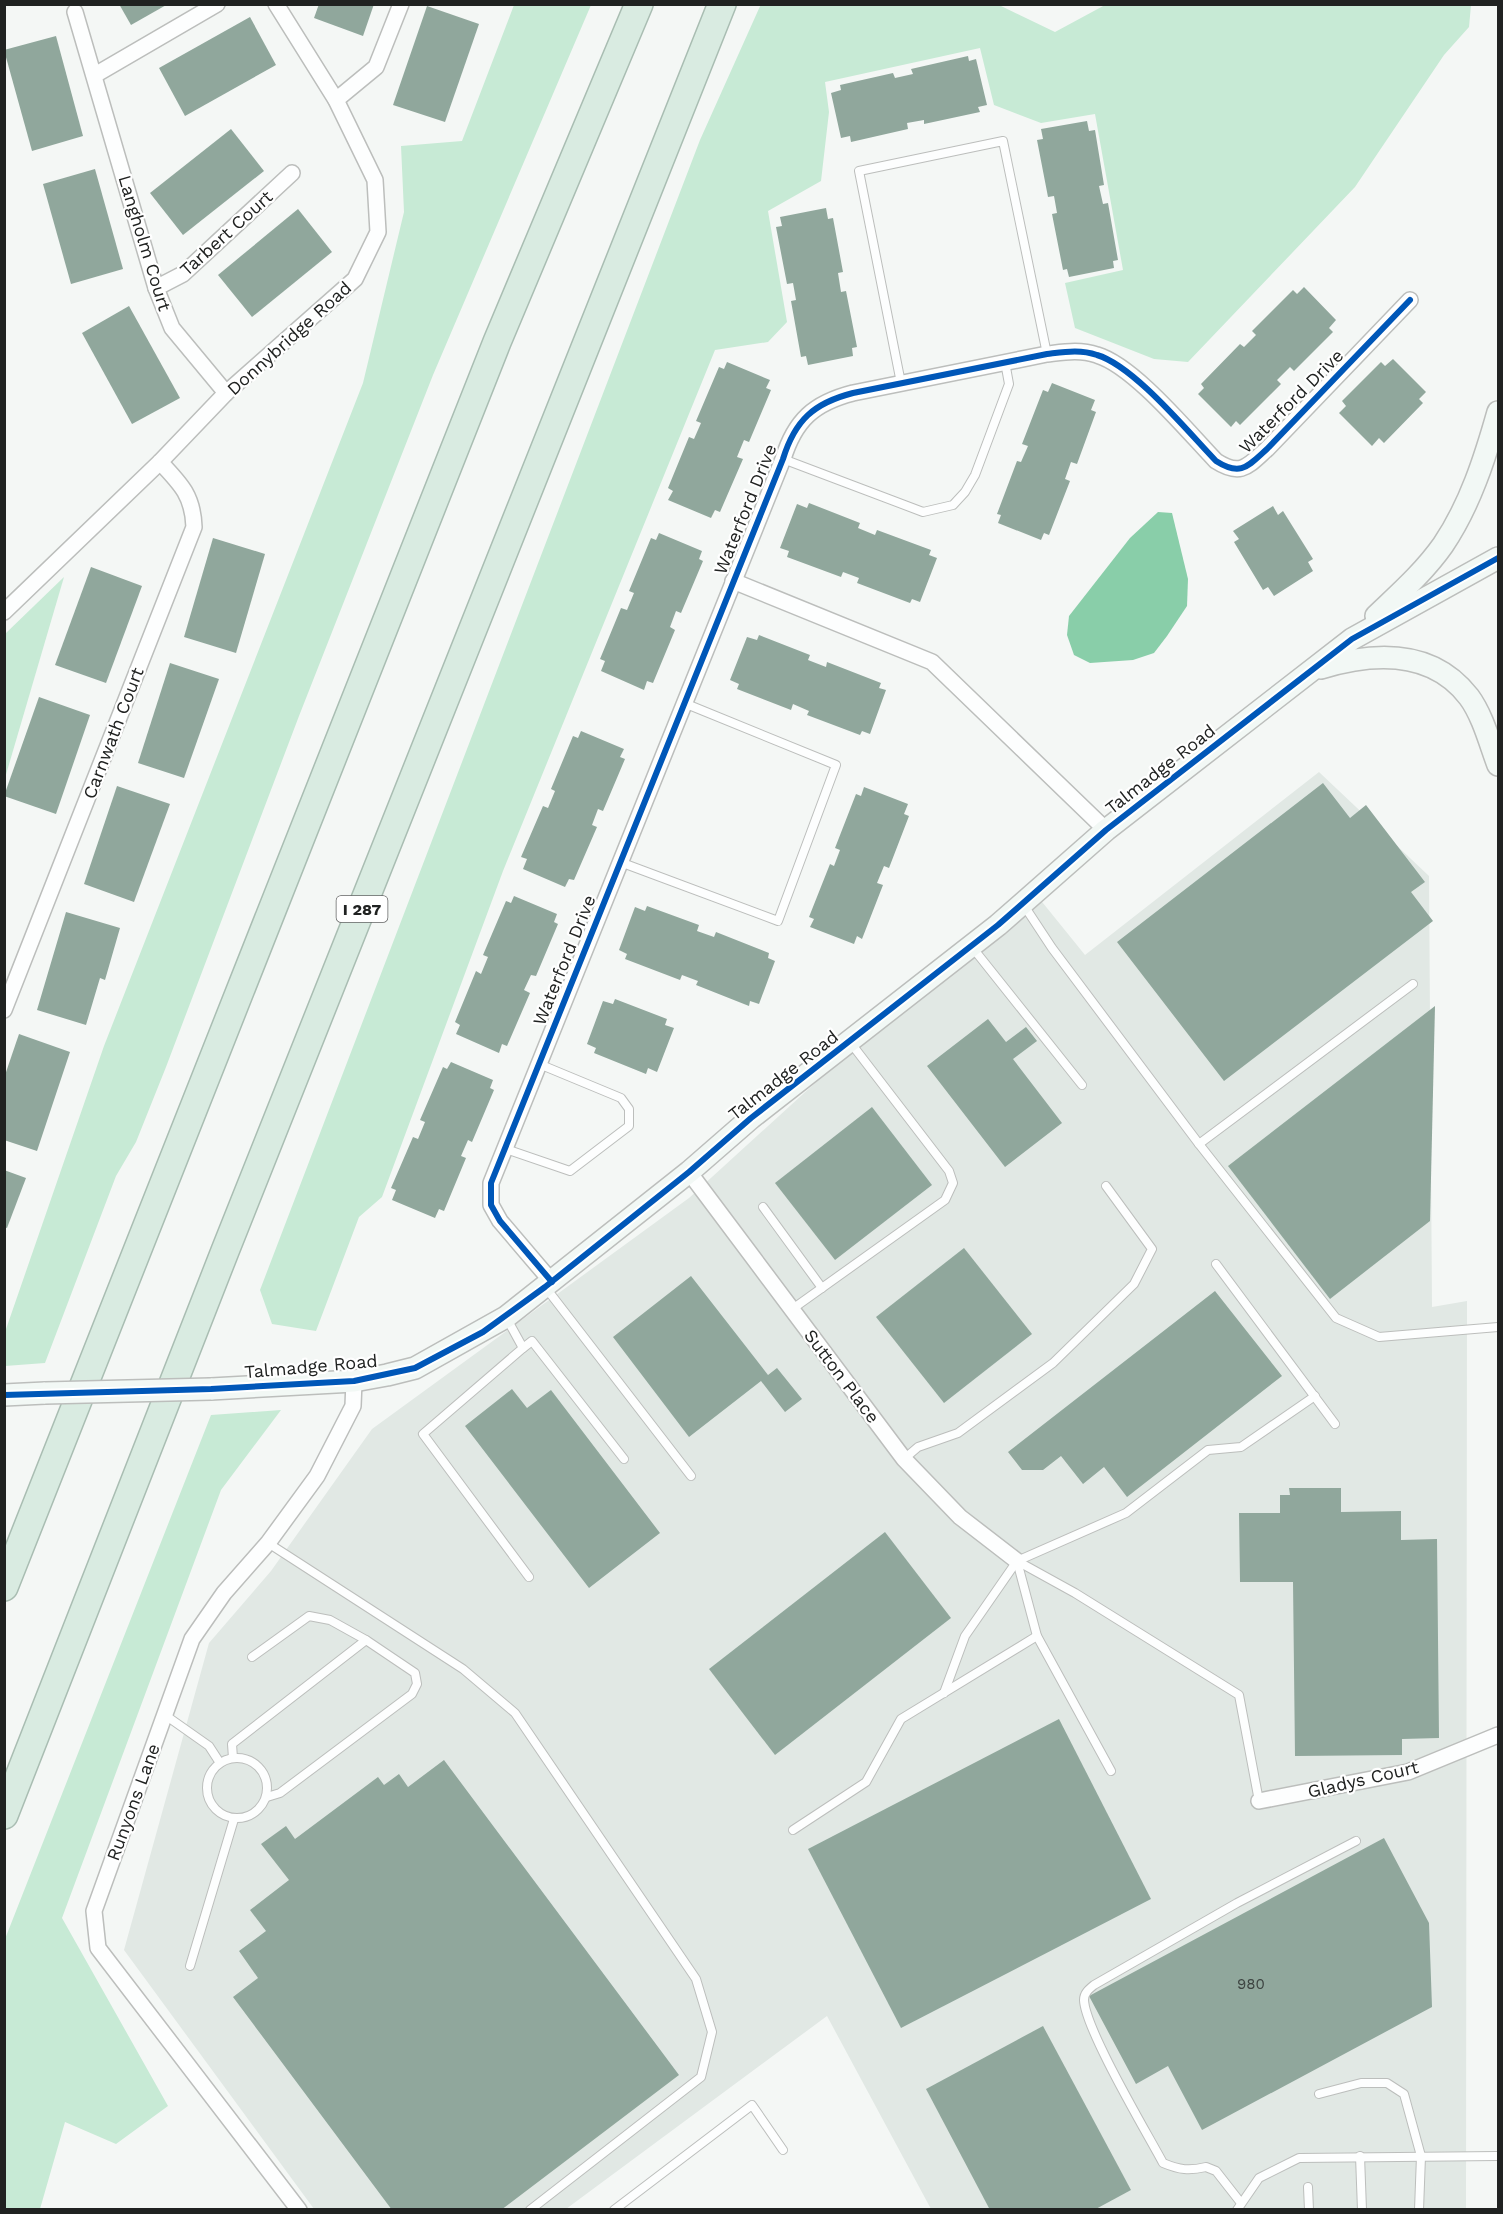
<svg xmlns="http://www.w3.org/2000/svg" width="1503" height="2214" font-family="'Work Sans',sans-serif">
	<rect width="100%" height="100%" fill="#f4f7f5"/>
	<polygon fill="#e1e8e4" points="1319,772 1429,876 1432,1307 1467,1301 1466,2209 931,2209 827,2016 566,2209 314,2209 124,1950 209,1643 271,1571 372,1429 689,1198 1030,887 1085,955"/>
	<g fill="#c7ead5">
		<polygon points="761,4 999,5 1055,32 1105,5 1471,5 1469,27 1444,55 1355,187 1188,362 1154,359 1075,328 1065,283 1123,270 1095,114 1041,123 994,105 980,48 825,82 829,112 821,181 768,211 787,322 768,342 715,350 503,871 382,1197 359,1217 316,1331 272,1324 260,1290 700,140"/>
		<polygon points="514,5 591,5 433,375 299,716 166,1067 136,1142 116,1176 45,1363 5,1366 5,1332 104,1046 363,383 404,212 401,146 462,141"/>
		<polygon points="64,577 5,778 5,634"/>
		<polygon points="281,1410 221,1490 62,1918 168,2106 116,2144 65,2122 40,2209 5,2209 5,1939 211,1415"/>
	</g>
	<polygon fill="#89cea9" points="1158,512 1172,513 1188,579 1187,606 1167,636 1154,653 1133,660 1090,663 1074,655 1067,635 1069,616 1130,538"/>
	<g fill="#90a79c">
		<polygon points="119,4 168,4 131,25"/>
		<polygon points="319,4 374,4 363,36 314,18"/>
		<polygon points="427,6 479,24 445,122 393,105"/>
		<polygon points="250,17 276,65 185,116 159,68"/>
		<polygon points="56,36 83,136 32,151 4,50"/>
		<polygon points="968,56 969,61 976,59 987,105 978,107 980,112 924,124 924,120 907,123 908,129 851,142 850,136 841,138 831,93 841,90 840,85 893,73 895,78 913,74 911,69"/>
		<polygon points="1087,121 1089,131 1095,130 1104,185 1099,186 1103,204 1108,203 1118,260 1113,261 1114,268 1069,277 1067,269 1063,270 1052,214 1057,213 1054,196 1048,197 1037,140 1043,139 1041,129"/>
		<polygon points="231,129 264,171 183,235 150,193"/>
		<polygon points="95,169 123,269 71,284 43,184"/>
		<polygon points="826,208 828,219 833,218 843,272 838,273 841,292 846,291 857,347 852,348 853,356 808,365 806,356 801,357 791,301 796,300 793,283 787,284 776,227 782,226 780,217"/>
		<polygon points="298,209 332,252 252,317 218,275"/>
		<polygon points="1304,287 1336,320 1329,328 1333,332 1294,371 1290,367 1277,380 1281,384 1240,425 1236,421 1231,427 1198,394 1204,388 1201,384 1240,344 1244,347 1256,335 1252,331 1293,290 1297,294"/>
		<polygon points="129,306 180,398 132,424 82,333"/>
		<polygon points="1393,359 1426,392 1419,399 1423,403 1384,443 1379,438 1372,446 1339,413 1346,406 1342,401 1381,362 1385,366"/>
		<polygon points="727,362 770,380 766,388 771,390 749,442 744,440 737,457 743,459 720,512 715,510 711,518 668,500 673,491 668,488 689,437 694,439 701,423 696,421 719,367 724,369"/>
		<polygon points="1052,383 1095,400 1091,410 1096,412 1077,464 1071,462 1065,479 1070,481 1049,535 1044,533 1041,540 998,523 1001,515 997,514 1017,461 1021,462 1028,446 1022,444 1043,390 1048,392"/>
		<polygon points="809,503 860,523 858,528 875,535 877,530 931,550 929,555 937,558 920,602 912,599 910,603 857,583 859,578 843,572 841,577 787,557 789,551 780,548 797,504 807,508"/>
		<polygon points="1273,506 1278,515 1283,511 1313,559 1308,562 1313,571 1274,596 1268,587 1263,590 1234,542 1239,539 1233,531"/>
		<polygon points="659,533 702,551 699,559 703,561 681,613 676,611 670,627 675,630 653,683 647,681 644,690 601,671 605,661 600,659 621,608 627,610 634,593 629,591 651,538 656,540"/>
		<polygon points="213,538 265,554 236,653 184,637"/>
		<polygon points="91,567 142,586 106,683 55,665"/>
		<polygon points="759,635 810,655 808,660 826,667 827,662 881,683 879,688 886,690 870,734 862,731 860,735 807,715 809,711 793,704 791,710 737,689 739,684 730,680 747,637 757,640"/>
		<polygon points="170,663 219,679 184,778 138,763"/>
		<polygon points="39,697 90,715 56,814 4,796"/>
		<polygon points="581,731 624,749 620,757 625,759 603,811 598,809 592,825 597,827 574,880 569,879 565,887 523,869 527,859 521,857 543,806 548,808 555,791 551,789 573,736 578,738"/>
		<polygon points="1323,783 1350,818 1366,805 1425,882 1411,892 1433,921 1224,1081 1117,942"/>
		<polygon points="117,786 170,804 134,902 84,884"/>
		<polygon points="864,787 908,804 904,814 909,816 889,868 884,866 877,883 883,885 862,939 857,936 854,944 810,927 814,919 809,917 830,864 834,866 840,850 835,848 856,794 861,796"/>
		<polygon points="514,896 557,914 554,922 558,924 536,976 531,975 524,990 530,993 507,1046 502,1044 499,1053 456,1034 460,1025 455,1022 476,971 481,974 488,957 483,955 506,901 511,903"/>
		<polygon points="647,906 699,925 697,931 714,937 716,932 769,953 768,958 775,961 759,1004 750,1001 749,1006 696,985 698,981 682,975 680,980 625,959 627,954 619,950 635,907 645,911"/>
		<polygon points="66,912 120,928 105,980 100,978 86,1025 37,1010"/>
		<polygon points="615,999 667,1019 665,1025 674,1028 657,1072 648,1068 646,1074 594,1053 596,1048 587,1044 603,1001 613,1004"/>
		<polygon points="1435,1006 1430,1221 1330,1299 1228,1166"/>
		<polygon points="988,1019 1006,1042 1026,1027 1037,1041 1013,1059 1062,1123 1005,1167 927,1066"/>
		<polygon points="19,1034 70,1052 37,1151 4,1140 4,1078"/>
		<polygon points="451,1062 493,1080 490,1088 494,1090 472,1142 468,1140 461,1156 466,1158 444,1211 439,1209 435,1218 392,1200 396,1190 391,1188 413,1137 418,1139 425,1122 420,1120 443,1067 447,1069"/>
		<polygon points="872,1107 932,1185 835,1260 775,1183"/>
		<polygon points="4,1170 26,1178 7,1228 4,1227"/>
		<polygon points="964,1248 1032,1334 944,1403 876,1317"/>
		<polygon points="691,1276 768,1375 777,1368 802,1399 785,1412 761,1381 689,1437 613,1337"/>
		<polygon points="1215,1291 1282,1376 1127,1497 1104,1467 1083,1484 1061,1456 1043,1470 1022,1470 1008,1452"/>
		<polygon points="512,1389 527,1408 551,1390 660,1533 589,1588 465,1426"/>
		<polygon points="1289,1488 1341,1488 1341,1512 1401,1511 1401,1540 1437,1539 1439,1738 1402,1739 1402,1755 1295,1756 1293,1582 1240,1582 1239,1513 1280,1513 1280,1495 1290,1495"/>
		<polygon points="885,1532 951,1618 775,1755 709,1669"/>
		<polygon points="1059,1719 1151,1899 901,2028 808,1849"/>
		<polygon points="444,1760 679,2075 501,2210 392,2210 233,1997 258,1978 239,1951 266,1931 250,1910 289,1880 261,1844 286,1826 295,1839 378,1777 384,1785 399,1774 408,1787"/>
		<polygon points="1384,1838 1429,1923 1432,2007 1202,2130 1168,2066 1136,2084 1089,1996"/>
		<polygon points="1043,2026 1131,2190 1094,2210 990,2210 926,2089"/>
	</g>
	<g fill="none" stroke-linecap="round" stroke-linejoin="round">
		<defs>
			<g id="lane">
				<polyline points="901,383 859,171 1003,141 1047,354"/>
				<polyline points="783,459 923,512 953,505 965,492 975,475 1009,384 1005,362"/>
				<polyline points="620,862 778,921 836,765 684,703"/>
				<polyline points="1023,904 1052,948 1199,1144 1336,1318 1379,1337 1498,1327"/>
				<polyline points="972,947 1082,1085"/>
				<polyline points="1199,1144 1413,984"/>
				<polyline points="506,1149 570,1171 629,1126 629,1109 621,1098 539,1064"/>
				<polyline points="763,1207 822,1288"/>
				<polyline points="1216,1264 1335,1424"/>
				<polyline points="546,1288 691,1476"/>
				<polyline points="791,1310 945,1200 953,1183 949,1171 850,1042"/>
				<polyline points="507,1319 523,1348 423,1434 529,1577"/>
				<polyline points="523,1348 532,1341 624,1459"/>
				<polyline points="904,1459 918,1447 958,1433 1053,1363 1134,1284 1152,1249 1106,1186"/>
				<polyline points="268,1543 463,1669 515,1713 696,1979 712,2032 701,2077 530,2210"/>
				<polyline points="1017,1561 1075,1593 1239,1695 1259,1801"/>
				<polyline points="1017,1561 1037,1636 1111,1771"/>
				<polyline points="252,1657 309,1616 330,1620 366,1640"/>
				<polyline points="944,1693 965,1636 1017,1561 1126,1513 1208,1450 1241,1447 1315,1396"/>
				<polyline points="165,1715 209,1746 220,1763"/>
				<circle cx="237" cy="1788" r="30"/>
				<polyline points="233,1758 232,1744 366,1640 415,1673 417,1684 412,1694 280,1793 267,1797"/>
				<polyline points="793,1830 866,1782 901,1719 1037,1636"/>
				<polyline points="190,1966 234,1819"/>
				<polyline points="1319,2094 1361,2083 1387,2083 1404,2094 1421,2156 1419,2210"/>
				<polyline points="1360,2156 1362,2210"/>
				<polyline points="1308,2187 1309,2210"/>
				<path d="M1241,2203L1216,2171L1206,2167C1189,2171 1180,2170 1163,2163C1147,2133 1085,2029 1084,2000C1084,1993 1089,1989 1094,1985L1237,1903L1356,1841"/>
				<polyline points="614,2210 752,2105 783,2150"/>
				<polyline points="1237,2210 1259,2178 1299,2158 1498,2156"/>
			</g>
			<g id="street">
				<polyline points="75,12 156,288 172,328 226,393"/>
				<polyline points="95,75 217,4"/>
				<polyline points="336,100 376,67 401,4"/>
				<polyline points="156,288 183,274 292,173"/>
				<polyline points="733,581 932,662 1106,830"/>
				<polyline points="4,612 160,462 226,393 355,279 378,232 375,180 336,100 276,4"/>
				<path d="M4,1010L194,527C193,496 181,484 160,462"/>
				<polyline points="689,1172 904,1459 960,1517 1017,1561"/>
				<path d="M552,1282L500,1221L491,1205V1183L783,459C795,420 814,403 853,393L1047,354C1064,352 1080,349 1097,355C1134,366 1188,432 1216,461C1241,477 1248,466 1267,449L1410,300"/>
				<polyline points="1259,1801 1408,1772 1498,1735"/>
				<polyline points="299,2210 98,1948 94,1911 192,1639 224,1593 268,1543 317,1476 353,1406 354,1381"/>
			</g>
			<g id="secondary">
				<path d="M1376,616C1399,594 1424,572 1443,545C1470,505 1485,458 1498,412"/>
				<path d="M1321,668C1374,652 1432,649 1469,697C1483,716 1490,744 1498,765"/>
				<polyline points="211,1389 354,1381 387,1375 415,1368 506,1317 689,1172 751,1118 998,925 1106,830 1352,639 1498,558"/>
				<polyline points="4,1395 45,1393"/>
			</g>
			<g id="highway">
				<polyline points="4,1587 497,342 639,4"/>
				<polyline points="4,1815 225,1251 722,4"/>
			</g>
		</defs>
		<use href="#lane" stroke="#bcbebc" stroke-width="10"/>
		<use href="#street" stroke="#bcbebc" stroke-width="18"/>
		<use href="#secondary" stroke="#bcbebc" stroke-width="24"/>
		<use href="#highway" stroke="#a9bdb2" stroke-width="30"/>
		<use href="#lane" stroke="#fdfefe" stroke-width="8"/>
		<use href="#street" stroke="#fdfefe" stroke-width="15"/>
		<use href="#secondary" stroke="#f2f8f5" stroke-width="21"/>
		<use href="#highway" stroke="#d9ebe1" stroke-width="27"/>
		<defs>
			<polyline id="secondary-bridge" points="45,1393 211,1389"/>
		</defs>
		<use href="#secondary-bridge" stroke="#bcbebc" stroke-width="24" stroke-linecap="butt"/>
		<use href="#secondary-bridge" stroke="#f2f8f5" stroke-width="21"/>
		<defs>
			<g id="cycleway">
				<path d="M552,1282L500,1221L491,1205V1183L783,459C795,420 814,403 853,393L1047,354C1064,352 1080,349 1097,355C1134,366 1188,432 1216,461C1241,477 1248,466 1267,449L1410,300"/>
				<polyline points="4,1395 211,1389 354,1381 415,1368 483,1332 545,1287 689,1172 751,1118 998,925 1106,830 1352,639 1498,558"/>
			</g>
		</defs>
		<use href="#cycleway" stroke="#fff" stroke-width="10"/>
		<use href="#cycleway" stroke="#0057b8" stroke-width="6"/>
	</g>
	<g text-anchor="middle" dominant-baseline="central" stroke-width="4.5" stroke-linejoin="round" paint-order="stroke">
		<g font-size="15" fill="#3c4340">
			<text x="1251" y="1984">980</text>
		</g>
		<rect fill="#fff" stroke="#636464" stroke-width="1.5" x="336.5" y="896" width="51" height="26" rx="4.5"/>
		<g font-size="16" font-weight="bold" fill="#202221">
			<text x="362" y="909">I 287</text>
		</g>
		<g font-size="18" fill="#202221" stroke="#fff">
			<text transform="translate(226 233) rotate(-42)">Tarbert Court</text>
			<text transform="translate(145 243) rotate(73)">Langholm Court</text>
			<text transform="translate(289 338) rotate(-42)">Donnybridge Road</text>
			<text transform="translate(1291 401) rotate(-45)">Waterford Drive</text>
			<text transform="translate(745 509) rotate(-68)">Waterford Drive</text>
			<text transform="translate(113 733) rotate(-69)">Carnwath Court</text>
			<text transform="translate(1160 769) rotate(-38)">Talmadge Road</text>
			<text transform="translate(564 960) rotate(-68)">Waterford Drive</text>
			<text transform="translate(783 1075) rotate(-38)">Talmadge Road</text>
			<text transform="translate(311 1366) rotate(-5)">Talmadge Road</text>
			<text transform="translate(842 1376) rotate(53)">Sutton Place</text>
			<text transform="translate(1363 1779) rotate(-13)">Gladys Court</text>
			<text transform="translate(133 1802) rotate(-70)">Runyons Lane</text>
		</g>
	</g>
	<rect width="1503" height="2214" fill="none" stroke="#202221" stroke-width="12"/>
</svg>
